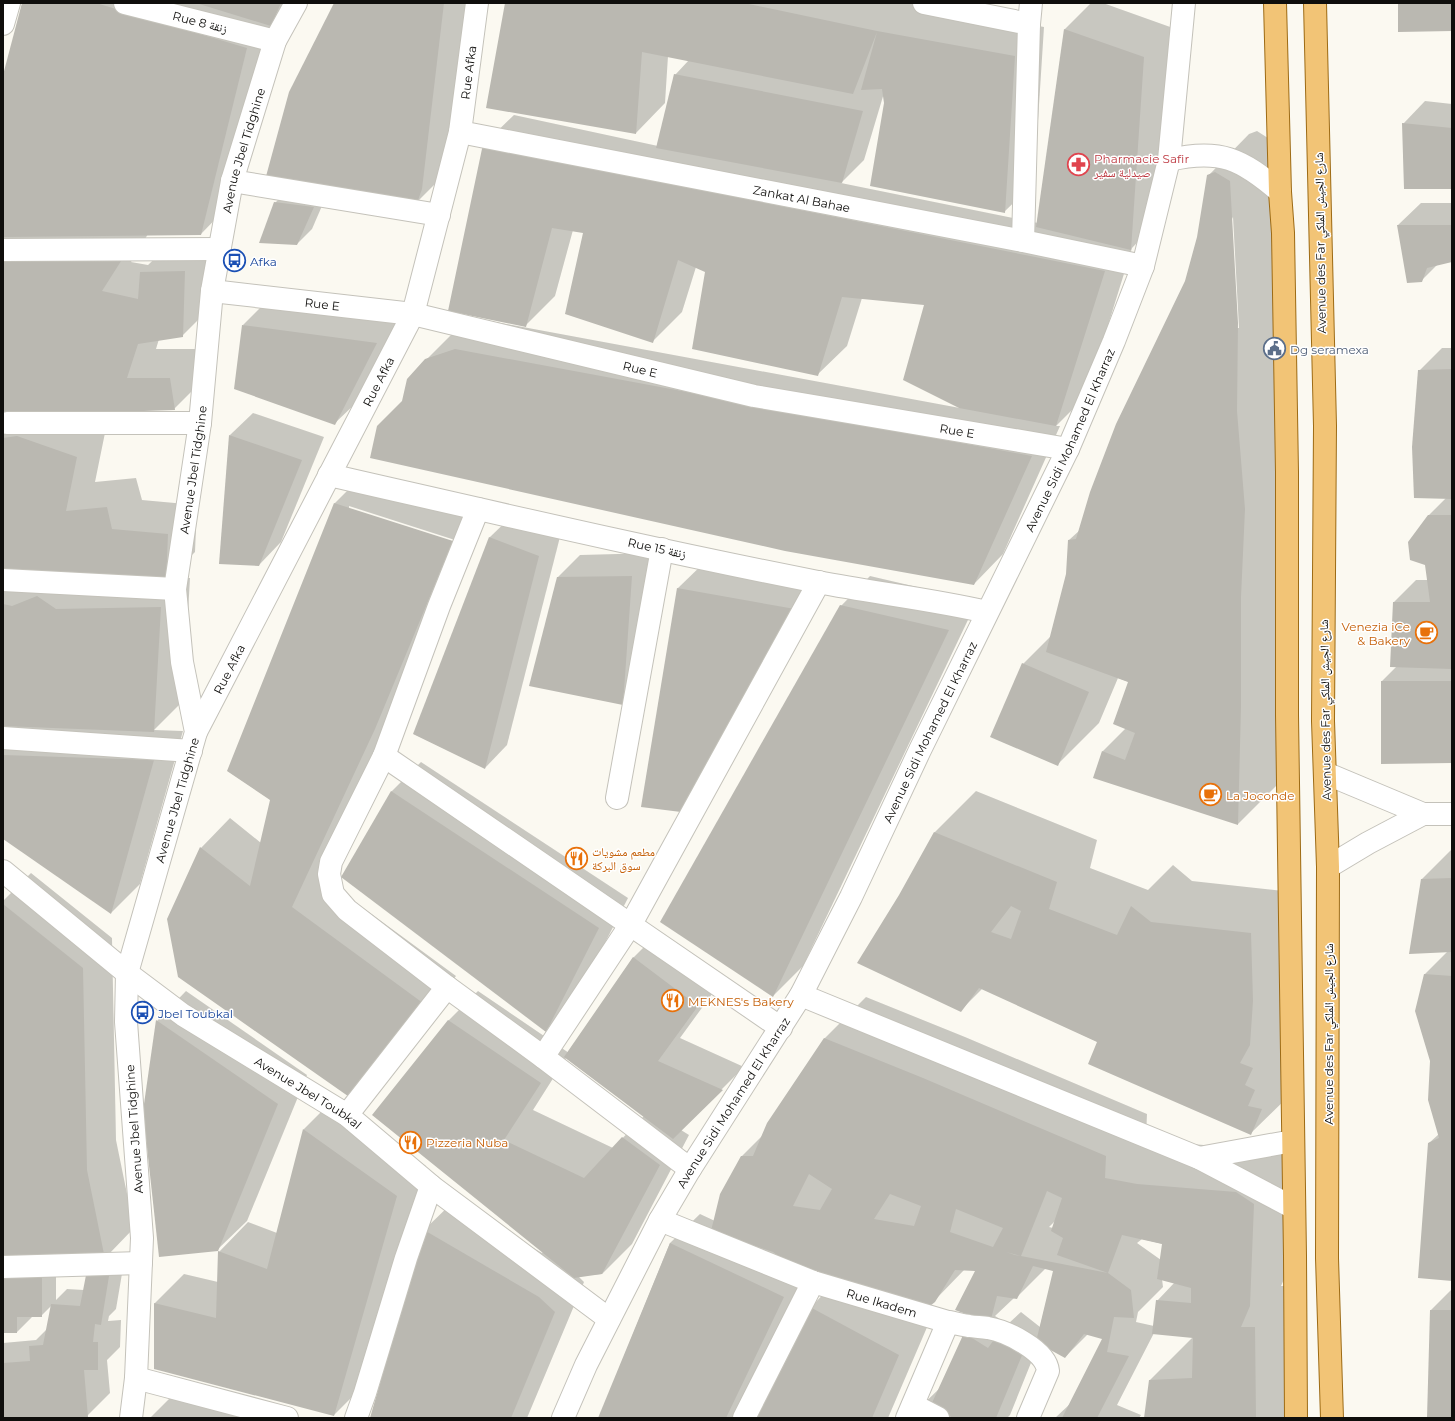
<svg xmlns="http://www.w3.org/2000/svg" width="1455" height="1421" font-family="Montserrat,'Noto Naskh Arabic',sans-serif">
	<rect width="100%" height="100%" fill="#fbf9f1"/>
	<g fill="#0003" fill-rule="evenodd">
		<polygon points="23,3 292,3 230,204 201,234 148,234 131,262 148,265 171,243 214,242 212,306 182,336 159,339 156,349 199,349 204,379 174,409 64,413 106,428 95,482 136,478 142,500 197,505 195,552 169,578 190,578 183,701 154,730 183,731 140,884 111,913 3,838 3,79"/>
		<polygon points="335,3 470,3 446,173 417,202"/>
		<polygon points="506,3 915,3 1044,27 1034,183 1004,212 885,103 884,93 864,160 841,183 1038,223 1065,29 1091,3 1103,3 1173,28 1160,219 1132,248 1086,396 1056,426 1060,426 1003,554 974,584 403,401 426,360 456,330 485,320 960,408 925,304 862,298 847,346 817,375 706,271 696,267 682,312 652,342 584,232 573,230 555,296 525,326 484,144 514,115 658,146 675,75 689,60 668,56 665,103 636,133"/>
		<polygon points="1425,101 1452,104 1452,188 1403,124"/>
		<path d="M1257,131L1271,140L1282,664L1279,783L1238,824L1095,777L1103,751L1126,728L1129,682L1118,678L1099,723L1058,764L1023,664L1051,636L1067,574L1069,540L1080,530L1186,281L1198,237L1208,176L1249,134ZM1233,217L1239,328H1237L1231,221Z"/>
		<polygon points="290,188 328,192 312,229 297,244 275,203"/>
		<polygon points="1421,203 1452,203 1452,261 1438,264 1421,281 1398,225"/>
		<polygon points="265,303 399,320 357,402 334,424 243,325"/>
		<polygon points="1442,348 1452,348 1452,762 1382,681 1397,666 1394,602 1416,580 1428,580 1428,516 1446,498 1419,371"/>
		<polygon points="253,413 324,437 281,542 259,565 230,435"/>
		<path d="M364,474L482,511L321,877L456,976L384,1071L168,919L201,848L230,818L261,843L271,800L228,771L335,503ZM349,506L458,541L457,543L349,509Z"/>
		<polygon points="513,515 561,533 507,745 485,768 414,734 490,537"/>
		<polygon points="655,553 623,704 557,578 580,555"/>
		<polygon points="708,559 824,579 711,781 678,588"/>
		<polygon points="870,576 977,601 803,966 773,996 841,606"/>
		<polygon points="421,762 628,898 575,1001 545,1031 391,792"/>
		<polygon points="976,791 1097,840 1090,868 1148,890 1173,865 1192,881 1292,892 1293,1092 1251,1133 1098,1042 983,988 960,1011 900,896 935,832"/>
		<polygon points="1451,850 1452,850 1452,1280 1429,1143 1439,1134 1431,1061 1425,974 1448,951 1422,879"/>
		<path d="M31,873L112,938L116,1140L134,1228L108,1255L125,1256L116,1309L109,1316L108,1321L121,1320L120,1347L107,1360L110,1393L87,1416L59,1418H3V1343L36,1340L47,1329L52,1305L41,1316L32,1317L17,1332H3V901ZM100,1258L84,1290L67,1289L56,1300V1259Z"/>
		<path d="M656,935L720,983L680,1038L744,1067L681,1130L689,1135L632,1244L602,1274L578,1276L584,1282L527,1418H371L424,1230L454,1201L542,1253L543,1252L448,1021L478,991L569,1053L633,958ZM566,1058L644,1116L613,1148L533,1110Z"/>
		<polygon points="186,991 307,1075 247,1221 217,1250 157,1021"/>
		<path d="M866,997L965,1037L1147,1114L1146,1137L1179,1143L1277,1151L1295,1163L1291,1264L1281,1286H1296L1297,1418H1145L1150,1380L1193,1337L1154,1333L1117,1405L1141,1415L1139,1418H1055L1071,1403L1104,1338L1088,1334L1065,1357L1039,1343L1010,1415L1007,1418H912L915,1412L940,1388L965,1333L976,1270L965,1269L934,1301L924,1309L928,1325L888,1418H751L811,1307L836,1281L825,1276L741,1418H599L670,1243L700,1214L715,1221L741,1157L764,1134L824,1039ZM1056,1220L1053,1228L1049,1227ZM1142,1239L1163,1244L1161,1260L1137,1243ZM1046,1268L1054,1271L1040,1327L1021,1312L1008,1324L995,1316L1014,1298H1016ZM1162,1279L1175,1282L1157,1301L1154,1326L1136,1322L1138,1312L1163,1287Z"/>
		<polygon points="333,1100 426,1166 363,1386 334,1415 155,1368 155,1303 184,1274 218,1282 219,1252 248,1222 277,1233 304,1129"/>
		<polygon points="1452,1289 1452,1418 1428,1418 1431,1310"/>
		<polygon points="171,1397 281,1418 150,1418"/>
	</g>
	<g fill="#bab8b1" fill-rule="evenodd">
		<polygon points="22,3 96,3 247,48 201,235 3,237 3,75"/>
		<polygon points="196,3 281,3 271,26"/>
		<polygon points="334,3 444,3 422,189 417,203 265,180 289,92"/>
		<polygon points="505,3 744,3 877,31 1015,56 1005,213 870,186 884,103 882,89 861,90 877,32 853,94 642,52 636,134 486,108"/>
		<polygon points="1398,3 1452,3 1452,31 1398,32"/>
		<polygon points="1064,29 1144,57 1131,250 1036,227"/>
		<polygon points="674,74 863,111 842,183 656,148"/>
		<polygon points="1402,123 1452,128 1452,189 1404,189"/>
		<polygon points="483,144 602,170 1105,271 1056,426 959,408 903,380 924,305 842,297 818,376 692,349 705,272 678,260 653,343 565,314 583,233 552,228 526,327 448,311"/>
		<polygon points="1215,172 1230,181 1238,323 1237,411 1245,509 1241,597 1241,706 1238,825 1093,778 1102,751 1125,760 1135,733 1113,724 1128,682 1046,652 1066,574 1068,540 1076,539 1090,492 1116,424 1185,281 1197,237 1207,175"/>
		<polygon points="274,202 314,207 297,245 259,243"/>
		<polygon points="1397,225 1452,225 1452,262 1427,268 1422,282 1407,283"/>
		<polygon points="123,258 102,291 138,299 140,272 185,271 183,337 138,344 127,378 170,378 175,410 20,415 3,420 3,259"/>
		<polygon points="242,325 377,343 335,425 234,389"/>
		<polygon points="455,349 1032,456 974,585 785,551 370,458 377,426 402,401 407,379 425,359"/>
		<polygon points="1452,369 1452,499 1414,498 1412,447 1418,370"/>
		<polygon points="229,435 302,460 259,566 219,564"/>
		<polygon points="17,436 77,457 66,511 107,507 112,529 168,534 166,583 3,572 3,438"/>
		<polygon points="334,503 453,541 375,729 292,907 427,1006 355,1101 178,977 167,919 200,847 250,886 270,800 227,771"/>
		<polygon points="1428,515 1452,515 1452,669 1390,667 1393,602 1430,602 1425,565 1410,560 1408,542"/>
		<polygon points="489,537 539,556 485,769 413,734"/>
		<polygon points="632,576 623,705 529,686 557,577"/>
		<polygon points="677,588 795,609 681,812 641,807"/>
		<polygon points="37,596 56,609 161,607 154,732 3,726 3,604 12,606"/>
		<polygon points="840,605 949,630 773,997 660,922"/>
		<polygon points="1022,663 1089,692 1058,766 990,737"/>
		<polygon points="1381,681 1452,681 1452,763 1381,764"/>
		<polygon points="3,755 154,760 111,914 3,839"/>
		<polygon points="391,791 599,928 546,1032 341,877"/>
		<path d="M934,832L1057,882L1049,909L1117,935L1131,906L1151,922L1251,933L1253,1001L1250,1045L1240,1063L1253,1068L1245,1085L1255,1090L1248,1106L1262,1109L1251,1135L1088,1064L1097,1042L979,988L961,1012L857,963L899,895ZM1011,906L1021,911L1011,939L991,932Z"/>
		<polygon points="1452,878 1452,952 1409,954 1421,879"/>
		<polygon points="3,904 83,968 87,1170 105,1259 3,1262"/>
		<polygon points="633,957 698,1006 658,1061 723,1090 673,1139 564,1057"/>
		<polygon points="1424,974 1452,976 1452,1281 1418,1278 1428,1143 1439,1138 1428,1100 1430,1061 1415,1011"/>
		<polygon points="156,1020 278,1104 218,1251 159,1257 143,1111"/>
		<polygon points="448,1020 541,1083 504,1140 584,1178 622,1137 660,1165 602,1274 574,1278 372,1115"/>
		<path d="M824,1038L923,1078L1106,1156L1105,1178L1137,1184L1236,1192L1254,1204L1250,1306L1241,1327H1255L1256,1418H1144L1149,1380L1192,1378L1193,1338L1152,1334L1156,1300L1191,1303V1288L1157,1279L1162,1244L1122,1235L1108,1273L1057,1255L1063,1238L1051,1231L1062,1198L1047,1191L1021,1256L1006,1252L1015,1255L1021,1256L1108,1273L1131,1290L1134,1318L1114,1317L1107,1352L1129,1356L1097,1418H1062L1102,1339L1084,1334L1065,1358L1036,1342L1053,1271L1033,1266L1017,1299L997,1296L990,1323L955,1310L975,1271L955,1270L935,1302L925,1310L793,1267L773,1252L711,1231L720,1194L741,1156H753L767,1123ZM809,1174L832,1189L820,1210L793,1206ZM890,1194L921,1206L914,1226L874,1219ZM956,1209L1003,1228L993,1247L950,1232Z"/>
		<polygon points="303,1129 397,1196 334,1416 154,1369 154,1303 216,1318 218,1251 267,1269"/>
		<polygon points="424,1230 539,1297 555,1312 511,1418 370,1418"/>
		<polygon points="670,1243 784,1297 726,1418 598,1418"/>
		<polygon points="87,1270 110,1270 101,1325 95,1324 93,1342 98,1342 98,1370 84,1370 88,1417 3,1418 3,1363 30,1361 29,1346 43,1345 51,1304 80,1306"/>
		<polygon points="3,1274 42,1274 42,1317 17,1317 17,1333 3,1333"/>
		<polygon points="810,1307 899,1355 872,1418 750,1418"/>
		<polygon points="1430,1310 1452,1310 1452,1418 1427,1418"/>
		<polygon points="964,1333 988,1348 998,1334 1023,1353 996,1418 953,1418 931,1405"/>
	</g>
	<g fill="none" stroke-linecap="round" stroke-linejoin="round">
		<defs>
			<g id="street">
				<polyline points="125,3 275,41"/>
				<polyline points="924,3 1029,24"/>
				<polyline points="3,24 9,3"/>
				<path id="s1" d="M460,132L1023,241L1143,266"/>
				<polyline points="232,181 439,215"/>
				<polyline points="1023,241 1029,24 1031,3"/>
				<polyline points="3,250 220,249"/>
				<path id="s2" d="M212,291L413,314L754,396L1068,449"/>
				<polyline points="7,423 200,423"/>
				<path d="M329,475C492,512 654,550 818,582C874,593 931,599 987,612"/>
				<polyline points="478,509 439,606 384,756 331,862 329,874 333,894 347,910 447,987 543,1057 690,1169"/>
				<polyline points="3,580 175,589"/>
				<path id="s3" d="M196,732L413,314L460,132L477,3"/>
				<polyline points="3,738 191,751"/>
				<polyline points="384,756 781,1028"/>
				<polyline points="1325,773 1423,814 1452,814"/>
				<polyline points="617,798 662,549"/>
				<polyline points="1328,867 1368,843 1423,814"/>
				<path id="s4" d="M3,871L127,973L183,1015L347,1115L431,1186L609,1319"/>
				<polyline points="801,995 1199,1158 1294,1208"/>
				<polyline points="543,1057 631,924 819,582"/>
				<polyline points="347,1115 447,987"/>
				<polyline points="1199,1158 1293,1141"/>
				<path id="s5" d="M660,1220L813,1282L948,1322C955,1323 962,1325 969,1326C975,1327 981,1327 988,1328C1006,1331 1046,1350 1048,1371L1028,1418"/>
				<polyline points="3,1267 141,1263"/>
				<polyline points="136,1378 287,1418"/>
				<polyline points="913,1405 938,1418"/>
				<path id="s6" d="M131,1418L136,1378L142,1238L126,1022L127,973L196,732L182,662L175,589L200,423L212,291L232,181L275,41L296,3"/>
				<polyline points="356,1418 365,1393 406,1258 431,1186"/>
				<polyline points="744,1418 813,1282"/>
				<polyline points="907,1418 948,1322"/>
			</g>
			<g id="secondary">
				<path d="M1169,160C1220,148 1242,159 1280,192"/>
				<path id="s7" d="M563,1418L586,1365L660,1220L690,1169L801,995L851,897L920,750L1068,449L1114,341L1143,266L1169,160L1184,3"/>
			</g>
			<g id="primary">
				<polyline points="1275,3 1280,192 1283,233 1287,472 1287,715 1295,1256 1296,1418"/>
				<polyline points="1315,3 1325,426 1323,721 1328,867 1327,1258 1332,1418"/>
			</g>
		</defs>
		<use href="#street" stroke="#c4c2ba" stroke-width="24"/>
		<use href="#secondary" stroke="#c4c2ba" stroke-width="24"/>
		<use href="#primary" stroke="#9d6b15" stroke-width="24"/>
		<use href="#street" stroke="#fff" stroke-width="22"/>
		<use href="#secondary" stroke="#fff" stroke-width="22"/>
		<use href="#primary" stroke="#f2c476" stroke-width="22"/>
	</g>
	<defs>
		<symbol id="pharmacy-ring" viewBox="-11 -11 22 22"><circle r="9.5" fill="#fff" stroke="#e0444e" stroke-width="1.5"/><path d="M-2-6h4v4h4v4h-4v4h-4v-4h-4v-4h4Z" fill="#e0444e"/></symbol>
		<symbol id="bus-ring" viewBox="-11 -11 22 22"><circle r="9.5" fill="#fff" stroke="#1a4fb4" stroke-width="1.5"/><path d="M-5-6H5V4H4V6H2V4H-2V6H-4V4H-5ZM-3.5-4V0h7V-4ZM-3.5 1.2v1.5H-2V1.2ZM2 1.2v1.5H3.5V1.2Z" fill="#1a4fb4"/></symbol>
		<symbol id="civic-ring" viewBox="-11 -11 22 22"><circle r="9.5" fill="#fff" stroke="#5c6f8a" stroke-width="1.5"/><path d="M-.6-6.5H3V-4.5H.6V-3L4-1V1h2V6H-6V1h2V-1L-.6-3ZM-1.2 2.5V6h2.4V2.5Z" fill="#5c6f8a"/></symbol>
		<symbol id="cafe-ring" viewBox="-11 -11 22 22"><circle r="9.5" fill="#fff" stroke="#e8710a" stroke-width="1.5"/><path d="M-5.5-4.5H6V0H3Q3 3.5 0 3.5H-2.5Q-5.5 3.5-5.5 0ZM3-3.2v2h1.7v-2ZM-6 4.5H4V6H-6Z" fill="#e8710a"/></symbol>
		<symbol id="restaurant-ring" viewBox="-11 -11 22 22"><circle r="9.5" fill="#fff" stroke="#e8710a" stroke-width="1.5"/><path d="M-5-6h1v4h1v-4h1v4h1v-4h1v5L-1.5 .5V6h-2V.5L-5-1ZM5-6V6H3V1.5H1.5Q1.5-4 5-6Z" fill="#e8710a"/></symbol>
	</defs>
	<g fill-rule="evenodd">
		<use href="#pharmacy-ring" x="1066" y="152" width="25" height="25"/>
		<use href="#bus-ring" x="222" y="248" width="25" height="25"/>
		<use href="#civic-ring" x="1262" y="336" width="25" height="25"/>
		<use href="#cafe-ring" x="1414" y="620" width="25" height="25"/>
		<use href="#cafe-ring" x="1198" y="782" width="25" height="25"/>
		<use href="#restaurant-ring" x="564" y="846" width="25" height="25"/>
		<use href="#restaurant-ring" x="660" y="988" width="25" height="25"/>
		<use href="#bus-ring" x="130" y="1000" width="25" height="25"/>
		<use href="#restaurant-ring" x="398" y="1130" width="25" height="25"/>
	</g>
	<g text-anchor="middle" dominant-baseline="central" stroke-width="3" stroke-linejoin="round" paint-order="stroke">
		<g font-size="12" fill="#0f0e0c" stroke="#fff">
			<text transform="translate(200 22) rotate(14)">Rue 8 زنقة</text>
			<text stroke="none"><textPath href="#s3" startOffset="719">Rue Afka</textPath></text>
			<text stroke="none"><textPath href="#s6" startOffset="1286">Avenue Jbel Tidghine</textPath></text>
			<text stroke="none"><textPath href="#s1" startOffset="348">Zankat Al Bahae</textPath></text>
			<text transform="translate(1320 243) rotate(-91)">Avenue des Far شارع الجيش الملكي</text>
			<text stroke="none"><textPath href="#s2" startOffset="111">Rue E</textPath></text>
			<text stroke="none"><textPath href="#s2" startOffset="436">Rue E</textPath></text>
			<text stroke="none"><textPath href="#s3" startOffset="395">Rue Afka</textPath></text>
			<text stroke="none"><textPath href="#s2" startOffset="759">Rue E</textPath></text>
			<text stroke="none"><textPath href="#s7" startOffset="1103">Avenue Sidi Mohamed El Kharraz</textPath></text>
			<text stroke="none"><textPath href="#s6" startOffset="962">Avenue Jbel Tidghine</textPath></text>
			<text transform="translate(657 548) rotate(12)">Rue 15 زنقة</text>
			<text stroke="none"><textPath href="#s3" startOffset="71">Rue Afka</textPath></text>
			<text transform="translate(1325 710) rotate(-91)">Avenue des Far شارع الجيش الملكي</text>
			<text stroke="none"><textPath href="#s7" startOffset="779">Avenue Sidi Mohamed El Kharraz</textPath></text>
			<text stroke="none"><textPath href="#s6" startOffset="626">Avenue Jbel Tidghine</textPath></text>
			<text transform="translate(1328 1034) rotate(-90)">Avenue des Far شارع الجيش الملكي</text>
			<text stroke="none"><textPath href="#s4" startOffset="378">Avenue Jbel Toubkal</textPath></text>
			<text stroke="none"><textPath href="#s7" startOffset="359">Avenue Sidi Mohamed El Kharraz</textPath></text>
			<text transform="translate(134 1129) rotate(-94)">Avenue Jbel Tidghine</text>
			<text stroke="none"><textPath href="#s5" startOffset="237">Rue Ikadem</textPath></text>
		</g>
		<g font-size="12" fill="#be3a42" stroke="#fff" text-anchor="start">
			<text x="1094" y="158">Pharmacie Safir<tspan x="1094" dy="14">صيدلية سفير</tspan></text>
		</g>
		<g font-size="12" fill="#164399" stroke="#fff" text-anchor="start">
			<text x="250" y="261">Afka</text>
			<text x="158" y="1013">Jbel Toubkal</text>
		</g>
		<g font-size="12" fill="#4e5e75" stroke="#fff" text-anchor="start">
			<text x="1290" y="349">Dg seramexa</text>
		</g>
		<g font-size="12" fill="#c56008" stroke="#fff" text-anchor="start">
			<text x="1410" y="626" text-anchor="end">Venezia iCe<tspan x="1410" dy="14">&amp; Bakery</tspan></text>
			<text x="1226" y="795">La Joconde</text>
			<text x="592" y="851">مطعم مشويات<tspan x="592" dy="14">سوق البركة</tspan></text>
			<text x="688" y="1001">MEKNES's Bakery</text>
			<text x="426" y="1142">Pizzeria Nuba</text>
		</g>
	</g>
	<rect width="1455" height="1421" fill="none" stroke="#0f0e0c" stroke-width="8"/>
</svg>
